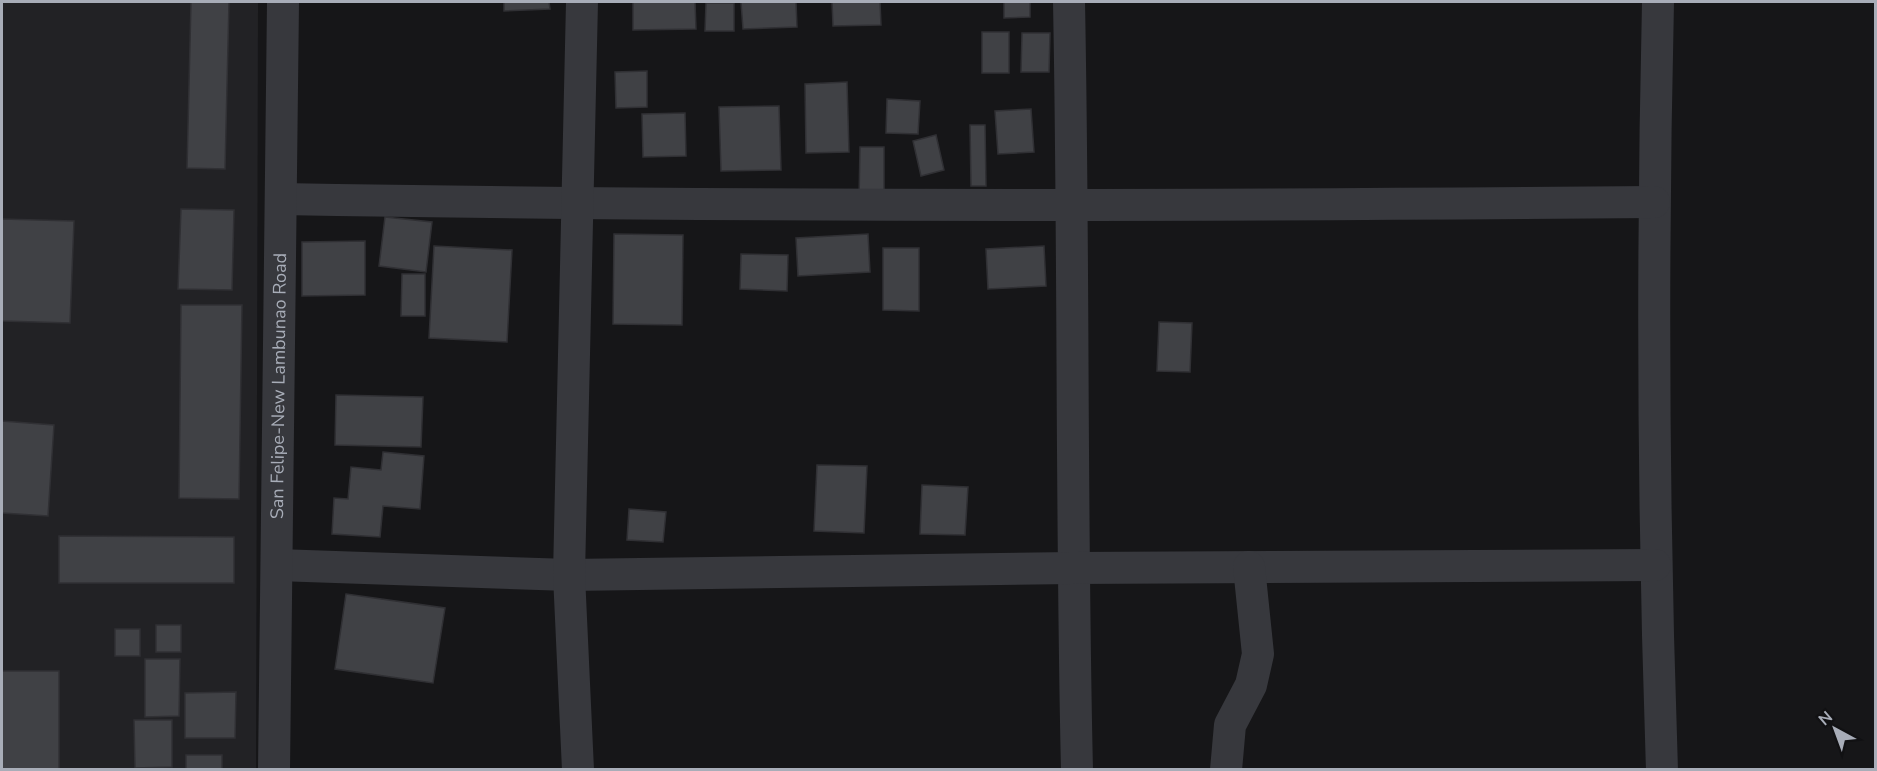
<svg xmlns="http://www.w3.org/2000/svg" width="1877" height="771" font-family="'Nunito Sans',sans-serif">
	<rect width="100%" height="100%" fill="#161618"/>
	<polygon fill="#222225" points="2,2 258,2 256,769 2,770"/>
	<g fill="#404145" stroke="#303034" stroke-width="1.5">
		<polygon points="191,2 229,2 225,169 187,168"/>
		<polygon points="504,2 549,2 550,9 504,11"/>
		<polygon points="633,2 695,2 696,29 633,30"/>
		<polygon points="741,2 796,2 797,27 743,29"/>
		<polygon points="832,2 880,2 881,25 833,26"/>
		<polygon points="1004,2 1030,2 1030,17 1004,18"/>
		<polygon points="706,3 734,3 734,31 705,31"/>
		<rect x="982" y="32" width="27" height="41"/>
		<polygon points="1022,33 1050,33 1049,72 1021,72"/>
		<polygon points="647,71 647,107 616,108 615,72"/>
		<polygon points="847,82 849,152 806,153 805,84"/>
		<polygon points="887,99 920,101 918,134 886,133"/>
		<polygon points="779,106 781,170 721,171 719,107"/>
		<polygon points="1031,109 1034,152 998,154 995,111"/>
		<polygon points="685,113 686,156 643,157 642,114"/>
		<polygon points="970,125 985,125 986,186 971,186"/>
		<polygon points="936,135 944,170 921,176 913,141"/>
		<polygon points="860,147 884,147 884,200 859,200"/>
		<polygon points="181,209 234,210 232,290 178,289"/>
		<polygon points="385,217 432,222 426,272 379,266"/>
		<polygon points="2,219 74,221 70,323 2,321"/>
		<polygon points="614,234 683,235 682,325 613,324"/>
		<polygon points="868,234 870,272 798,276 796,238"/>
		<polygon points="365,241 365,295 302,296 302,242"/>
		<polygon points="434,246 512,250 507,342 429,338"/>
		<polygon points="1044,246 1046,286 988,289 986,249"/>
		<polygon points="883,248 919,248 919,311 883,310"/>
		<polygon points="741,254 788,255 787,291 740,289"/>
		<polygon points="402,274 425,274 425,316 401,316"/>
		<polygon points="181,305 242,305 239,499 179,498"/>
		<polygon points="1159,322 1192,323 1190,372 1157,371"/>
		<polygon points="336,395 423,397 421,447 335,445"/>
		<polygon points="2,421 54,425 48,516 2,513"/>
		<polygon points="383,452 424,456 420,509 383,506 380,537 332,534 334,498 348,499 351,467 381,470"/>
		<polygon points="817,465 867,466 864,533 814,531"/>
		<polygon points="922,485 968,487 965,535 920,534"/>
		<polygon points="629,509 666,512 663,542 627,540"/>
		<polygon points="59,536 234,537 234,583 59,583"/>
		<polygon points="346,594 445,608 433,683 335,669"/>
		<rect x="156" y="625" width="25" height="27"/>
		<rect x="115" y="629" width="25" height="27"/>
		<polygon points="145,659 180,659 179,716 145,717"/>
		<rect x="2" y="671" width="57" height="99"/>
		<polygon points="236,692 235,738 185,738 185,693"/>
		<polygon points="134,720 172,720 172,767 135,768"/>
		<rect x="186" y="755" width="36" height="15"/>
	</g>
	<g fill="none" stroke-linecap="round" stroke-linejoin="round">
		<g stroke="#37383d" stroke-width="32">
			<path d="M1069,2C1074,258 1071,514 1077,770"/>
			<path d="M1658,2C1652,258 1653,513 1662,770"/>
			<path d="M281,199C739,207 1196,206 1654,202"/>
			<polyline points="277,565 569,575 1072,568 1655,565"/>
			<path id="s1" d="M274,770L283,2"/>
			<polyline points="578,770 569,575 582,2"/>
			<polyline points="1226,770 1230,725 1251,685 1258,654 1249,567"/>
		</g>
	</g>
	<g text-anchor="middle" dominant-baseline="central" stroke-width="4.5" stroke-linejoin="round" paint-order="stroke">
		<g font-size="18" fill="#a8adb8" stroke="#111113">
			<text stroke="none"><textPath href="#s1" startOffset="384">San Felipe-New Lambunao Road</textPath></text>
		</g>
	</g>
	<rect width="1877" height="771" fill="none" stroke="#a8adb8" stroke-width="6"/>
	<g transform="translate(1835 729) rotate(319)" stroke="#111113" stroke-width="4.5" paint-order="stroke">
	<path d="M0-4.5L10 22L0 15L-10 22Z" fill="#a8adb8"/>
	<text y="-9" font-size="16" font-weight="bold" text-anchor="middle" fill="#a8adb8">N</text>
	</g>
</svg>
